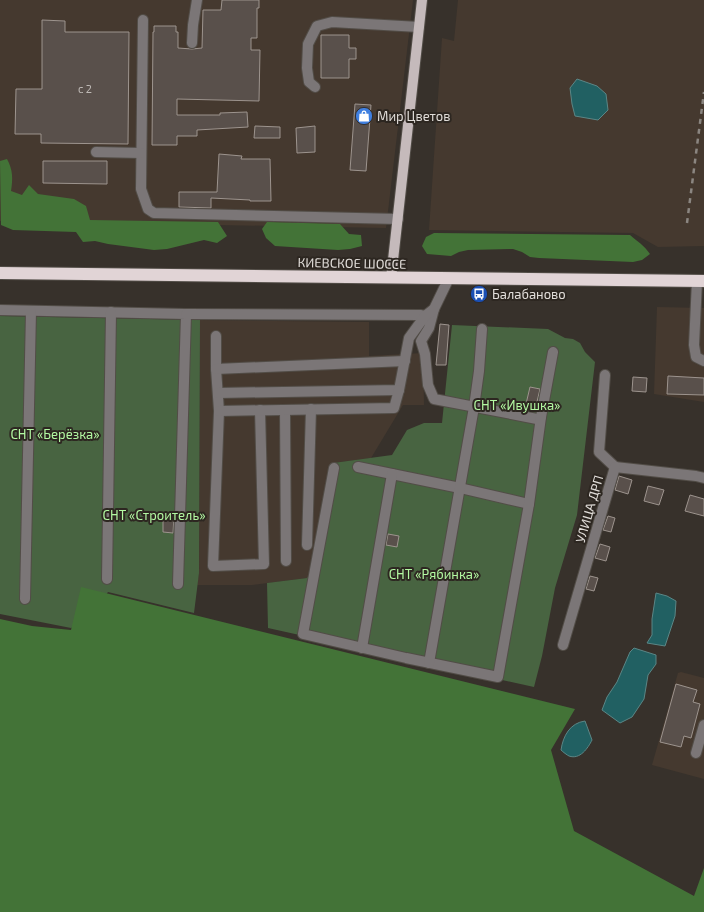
<svg xmlns="http://www.w3.org/2000/svg" width="704" height="912" font-family="'Exo 2',sans-serif">
	<rect width="100%" height="100%" fill="#37312b"/>
	<g fill="#45392f">
		<polygon points="0,0 413,0 386,228 0,221"/>
		<polygon points="458,0 704,0 704,246 658,247 633,233 429,230 442,38 454,41"/>
		<polygon points="657,307 704,308 704,402 654,394"/>
		<polygon points="200,320 369,322 369,356 423,353 424,405 403,405 371,458 333,463 311,572 307,578 252,585 197,585 199,573"/>
		<polygon points="681,672 704,678 704,779 652,765 678,673"/>
	</g>
	<g fill="#486441">
		<polygon points="0,316 200,320 199,573 194,613 108,592 89,617 71,628 0,614"/>
		<polygon points="452,325 548,329 565,338 573,339 580,343 585,352 595,362 577,515 555,588 542,656 534,687 268,628 267,583 307,578 311,572 333,463 392,455 407,430 424,423 442,423"/>
	</g>
	<g fill="#437337">
		<path d="M7,159C13,170 13,179 11,191L22,195L29,185L38,194L74,199L86,206L90,220L218,222L227,236L217,243L204,240L167,249L154,250L108,244L95,241L83,242L76,232L13,230L1,225L0,161Z"/>
		<polygon points="267,222 340,224 349,234 361,235 362,246 350,249 338,250 275,246 266,238 262,229"/>
		<path d="M434,233L630,235C638,242 644,245 650,254L642,260L633,262L539,258L530,257L522,252L513,249L468,250L459,252L451,256L427,254L422,246L426,237Z"/>
		<polygon points="81,587 575,709 551,750 574,831 694,896 704,868 704,912 0,912 0,619 32,626 71,630"/>
	</g>
	<g fill="#216062" stroke="#5b8686">
		<polygon points="577,79 597,86 606,94 608,110 598,120 575,116 572,104 570,88"/>
		<polygon points="656,593 667,596 676,601 675,616 665,646 647,643 652,635 652,619"/>
		<polygon points="634,648 656,655 656,664 648,675 644,699 632,717 620,723 602,710 607,697 617,682 630,652"/>
		<path d="M585,721L592,740C588,748 580,760 569,756C567,755 563,752 561,750C563,736 570,723 585,721Z"/>
	</g>
	<g fill="#59504b" stroke="#9d948e">
		<polygon points="222,0 259,0 259,8 257,8 257,38 251,38 251,50 260,50 259,101 177,99 177,115 220,115 220,113 247,112 248,127 197,130 197,136 177,136 177,145 152,145 153,32 154,32 154,26 176,26 176,32 178,32 178,48 192,49 202,48 203,10 221,10"/>
		<polygon points="42,20 65,21 65,32 129,32 128,144 41,143 41,134 15,134 16,89 42,89"/>
		<polygon points="321,35 349,35 349,48 356,48 356,59 349,59 349,78 321,78"/>
		<polygon points="355,104 371,105 366,171 350,170"/>
		<polygon points="255,126 280,127 280,138 254,138"/>
		<polygon points="315,126 315,152 297,153 296,128"/>
		<polygon points="219,154 242,156 241,159 270,159 271,201 250,201 250,200 211,198 211,208 179,207 179,192 217,192"/>
		<polygon points="43,161 107,161 107,184 43,183"/>
		<polygon points="440,324 449,325 446,365 436,365"/>
		<polygon points="668,376 704,378 704,395 667,394"/>
		<polygon points="633,377 647,378 646,392 632,391"/>
		<polygon points="530,387 540,389 536,406 526,404"/>
		<polygon points="619,476 632,480 628,494 615,490"/>
		<polygon points="648,486 664,490 659,505 644,501"/>
		<polygon points="690,495 704,499 704,516 685,511"/>
		<polygon points="163,515 174,516 173,533 163,532"/>
		<polygon points="608,516 615,518 611,532 603,530"/>
		<polygon points="388,534 399,536 397,547 386,545"/>
		<polygon points="600,544 610,547 606,561 595,558"/>
		<polygon points="590,576 598,578 594,591 586,589"/>
		<polygon points="676,684 697,690 693,702 700,704 691,738 684,736 681,747 660,742"/>
	</g>
	<g fill="none" stroke-linecap="round" stroke-linejoin="round">
		<defs>
			<g id="minor">
				<polyline points="143,20 141,189 148,209 154,213 398,219"/>
				<polyline points="192,43 193,25 197,0"/>
				<polyline points="315,87 309,82 307,68 308,44 317,26 332,22 419,27"/>
				<polyline points="96,152 141,153"/>
				<polyline points="697,281 694,345 696,357 704,361"/>
				<polyline points="434,309 429,328 421,341 425,354 428,385 434,399 537,419 541,417 553,352"/>
				<polyline points="0,310 186,314 178,584"/>
				<polyline points="186,314 421,315 425,316"/>
				<polyline points="216,336 216,369 219,411 213,566 264,564 260,410"/>
				<polyline points="216,369 405,361"/>
				<polyline points="605,375 599,452 615,467"/>
				<polyline points="218,393 399,390 409,338 425,316 434,309 449,278"/>
				<polyline points="285,410 286,561"/>
				<polyline points="219,411 394,408 399,390"/>
				<polyline points="358,467 460,488 529,504"/>
				<polyline points="615,467 696,476 704,478"/>
				<polyline points="334,468 303,634 406,658 498,677 529,504 541,417"/>
				<polyline points="307,545 311,409"/>
				<polyline points="107,579 111,312"/>
				<polyline points="25,599 31,311"/>
				<polyline points="563,645 615,467"/>
				<polyline points="362,648 392,474"/>
				<polyline points="429,663 474,407 479,371 482,329"/>
				<polyline points="696,753 704,725"/>
			</g>
			<polyline id="major" points="391,278 422,0"/>
			<polyline id="highway" points="0,273 704,281"/>
		</defs>
		<use href="#minor" stroke="#524d47" stroke-width="12"/>
		<use href="#major" stroke="#524d47" stroke-width="12"/>
		<use href="#highway" stroke="#524d47" stroke-width="14"/>
		<use href="#minor" stroke="#7b7677" stroke-width="10"/>
		<use href="#major" stroke="#c5babb" stroke-width="10"/>
		<use href="#highway" stroke="#e1d4d6" stroke-width="12"/>
		<polyline stroke="#8b8681" stroke-width="2.5" stroke-dasharray="5 5" stroke-linecap="butt" points="687,223 704,92"/>
	</g>
	<defs>
		<symbol id="shop-disc" viewBox="-11 -11 22 22"><circle r="9.5" fill="#3f7fe0" stroke="#2d2721"/><path d="M-5-2.5h2.3a2.7 3.5 0 0 1 5.4 0H5L5.5 6h-11ZM-1.5-2.5h3a1.5 2.3 0 0 0-3 0Z" fill="#fff"/></symbol>
		<symbol id="bus-disc" viewBox="-11 -11 22 22"><circle r="9.5" fill="#1a4fb4" stroke="#2d2721"/><path d="M-5-6H5V4H4V6H2V4H-2V6H-4V4H-5ZM-3.5-4V0h7V-4ZM-3.5 1.2v1.5H-2V1.2ZM2 1.2v1.5H3.5V1.2Z" fill="#fff"/></symbol>
	</defs>
	<g fill-rule="evenodd">
		<use href="#shop-disc" x="354" y="106" width="20" height="20"/>
		<use href="#bus-disc" x="469" y="284" width="20" height="20"/>
	</g>
	<g text-anchor="middle" dominant-baseline="central" stroke-width="4" stroke-linejoin="round" paint-order="stroke">
		<g font-size="11" fill="#bfbab6">
			<text x="85" y="88">с 2</text>
		</g>
		<g font-size="13" fill="#e1ddd9" stroke="#2d2721" text-anchor="start">
			<text x="377" y="116">Мир Цветов</text>
			<text x="492" y="294">Балабаново</text>
		</g>
		<g font-size="13" fill="#e1ddd9" stroke="#2d2721">
			<text transform="translate(352 263) rotate(1)">КИЕВСКОЕ ШОССЕ</text>
			<text transform="translate(589 509) rotate(-74)">УЛИЦА ДРП</text>
		</g>
		<g font-size="13" fill="#b3f9a2" stroke="#2d2721">
			<text x="517" y="405">СНТ «Ивушка»</text>
			<text x="55" y="434">СНТ «Берёзка»</text>
			<text x="154" y="515">СНТ «Строитель»</text>
			<text x="434" y="574">СНТ «Рябинка»</text>
		</g>
	</g>
</svg>
